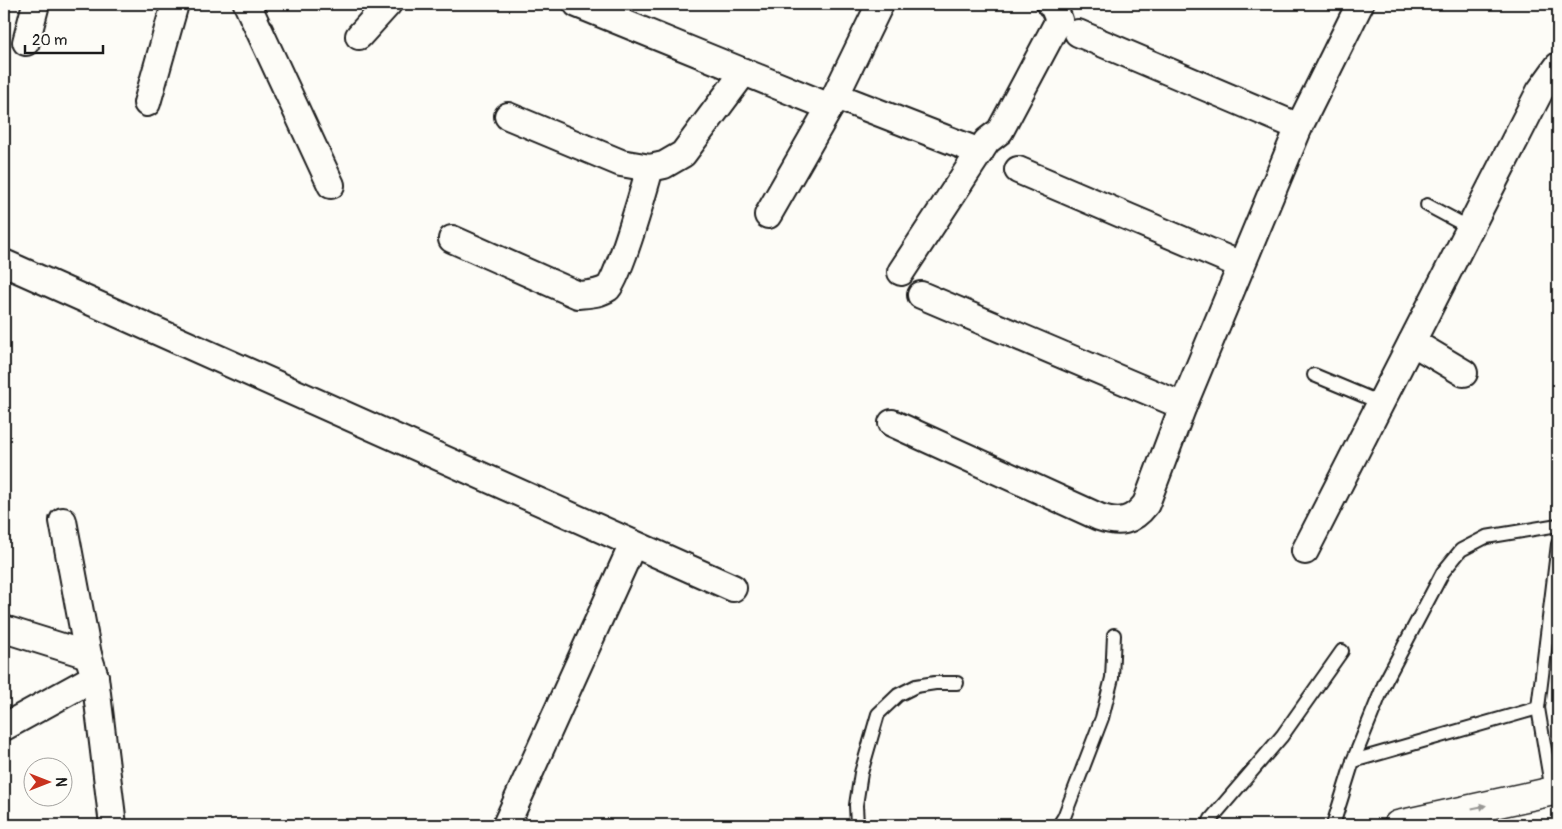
<svg xmlns="http://www.w3.org/2000/svg" width="1562" height="829" font-family="Pangolin,sans-serif">
	<rect width="100%" height="100%" fill="#fdfcf7"/>
	<filter id="ink" filterUnits="userSpaceOnUse"><feTurbulence type="fractalNoise" baseFrequency=".02" numOctaves="2"/><feDisplacementMap in="SourceGraphic" scale="10" xChannelSelector="R" yChannelSelector="G"/><feConvolveMatrix kernelMatrix="1 2 1 2 8 2 1 2 1" color-interpolation-filters="sRGB"/></filter>
	<g filter="url(#ink)">
		<g fill="none" stroke-linecap="round" stroke-linejoin="round">
			<defs>
				<g id="lane">
					<polyline points="1427,205 1470,228"/>
					<polyline points="1314,375 1381,403"/>
					<polyline points="1353,761 1538,708"/>
					<polyline points="1552,791 1538,708 1558,544"/>
					<polyline points="857,825 856,805 861,773 878,714 898,695 916,686 935,683 957,683"/>
					<polyline points="1059,825 1064,817 1102,718 1112,678 1114,635"/>
					<polyline points="1208,825 1211,819 1282,736 1342,651"/>
					<polyline points="1333,825 1353,761 1385,682 1443,572 1461,550 1486,537 1558,525"/>
				</g>
				<g id="street">
					<polyline points="247,4 331,185"/>
					<polyline points="577,4 830,107"/>
					<polyline points="1078,33 1299,127"/>
					<polyline points="359,36 388,4"/>
					<polyline points="26,42 36,4"/>
					<polyline points="836,96 980,152"/>
					<polyline points="147,103 175,4"/>
					<polyline points="508,116 621,163 650,168 664,165 683,154 744,72"/>
					<polyline points="1018,170 1241,265"/>
					<polyline points="768,215 830,107 880,4"/>
					<path d="M452,239L578,295C588,294 599,294 608,288C618,281 645,186 650,168"/>
					<polyline points="4,263 733,588"/>
					<polyline points="901,272 987,141 1000,131 1059,20 1053,6 1050,4"/>
					<polyline points="921,295 1183,406"/>
					<polyline points="1412,342 1464,373"/>
					<path d="M892,423L1099,517C1120,524 1132,522 1146,504L1183,406L1299,127L1360,4"/>
					<polyline points="63,521 88,655 95,677 113,825"/>
					<polyline points="1305,551 1540,91 1558,66"/>
					<polyline points="4,629 88,655"/>
					<polyline points="4,727 95,677"/>
					<polyline points="506,825 633,544"/>
				</g>
				<polyline id="secondary" points="1398,825 1558,790"/>
			</defs>
			<use href="#lane" stroke="#1c1c1c" stroke-width="16"/>
			<use href="#street" stroke="#1c1c1c" stroke-width="30"/>
			<use href="#secondary" stroke="#1c1c1c" stroke-width="31"/>
			<use href="#lane" stroke="#fdfcf7" stroke-width="12"/>
			<use href="#street" stroke="#fdfcf7" stroke-width="26"/>
			<use href="#secondary" stroke="#fdfcf7" stroke-width="28"/>
		</g>
		<defs><path id="oneway-solid" d="M-6-.8H1V-3.2L6.5 0L1 3.2V.8H-6Z" transform="scale(1.25)"/></defs>
		<use fill="#989794" href="#oneway-solid" transform="translate(1479 807) rotate(-12)"/>
	</g>
	<rect width="1562" height="829" fill="none" stroke="#fdfcf7" stroke-width="20"/>
	<rect x="10" y="10" width="1542" height="809" fill="none" stroke="#1c1c1c" stroke-width="2" filter="url(#ink)"/>
	<g transform="translate(48 782) rotate(90)"><circle r="24" fill="#fdfcf7" stroke="#a3a29f"/>
	<path d="M0-4L9 19L0 12L-9 19Z" fill="#c8321e"/>
	<text y="-8" font-size="14" font-weight="bold" text-anchor="middle" fill="#1c1c1c">N</text>
	</g>
	<path d="M25 45v8h78v-8" fill="none" stroke="#1c1c1c" stroke-width="2.5"/>
	<text x="32" y="45" font-size="15" fill="#1c1c1c" stroke="#fdfcf7" stroke-width="4" paint-order="stroke">20 m</text>
</svg>
